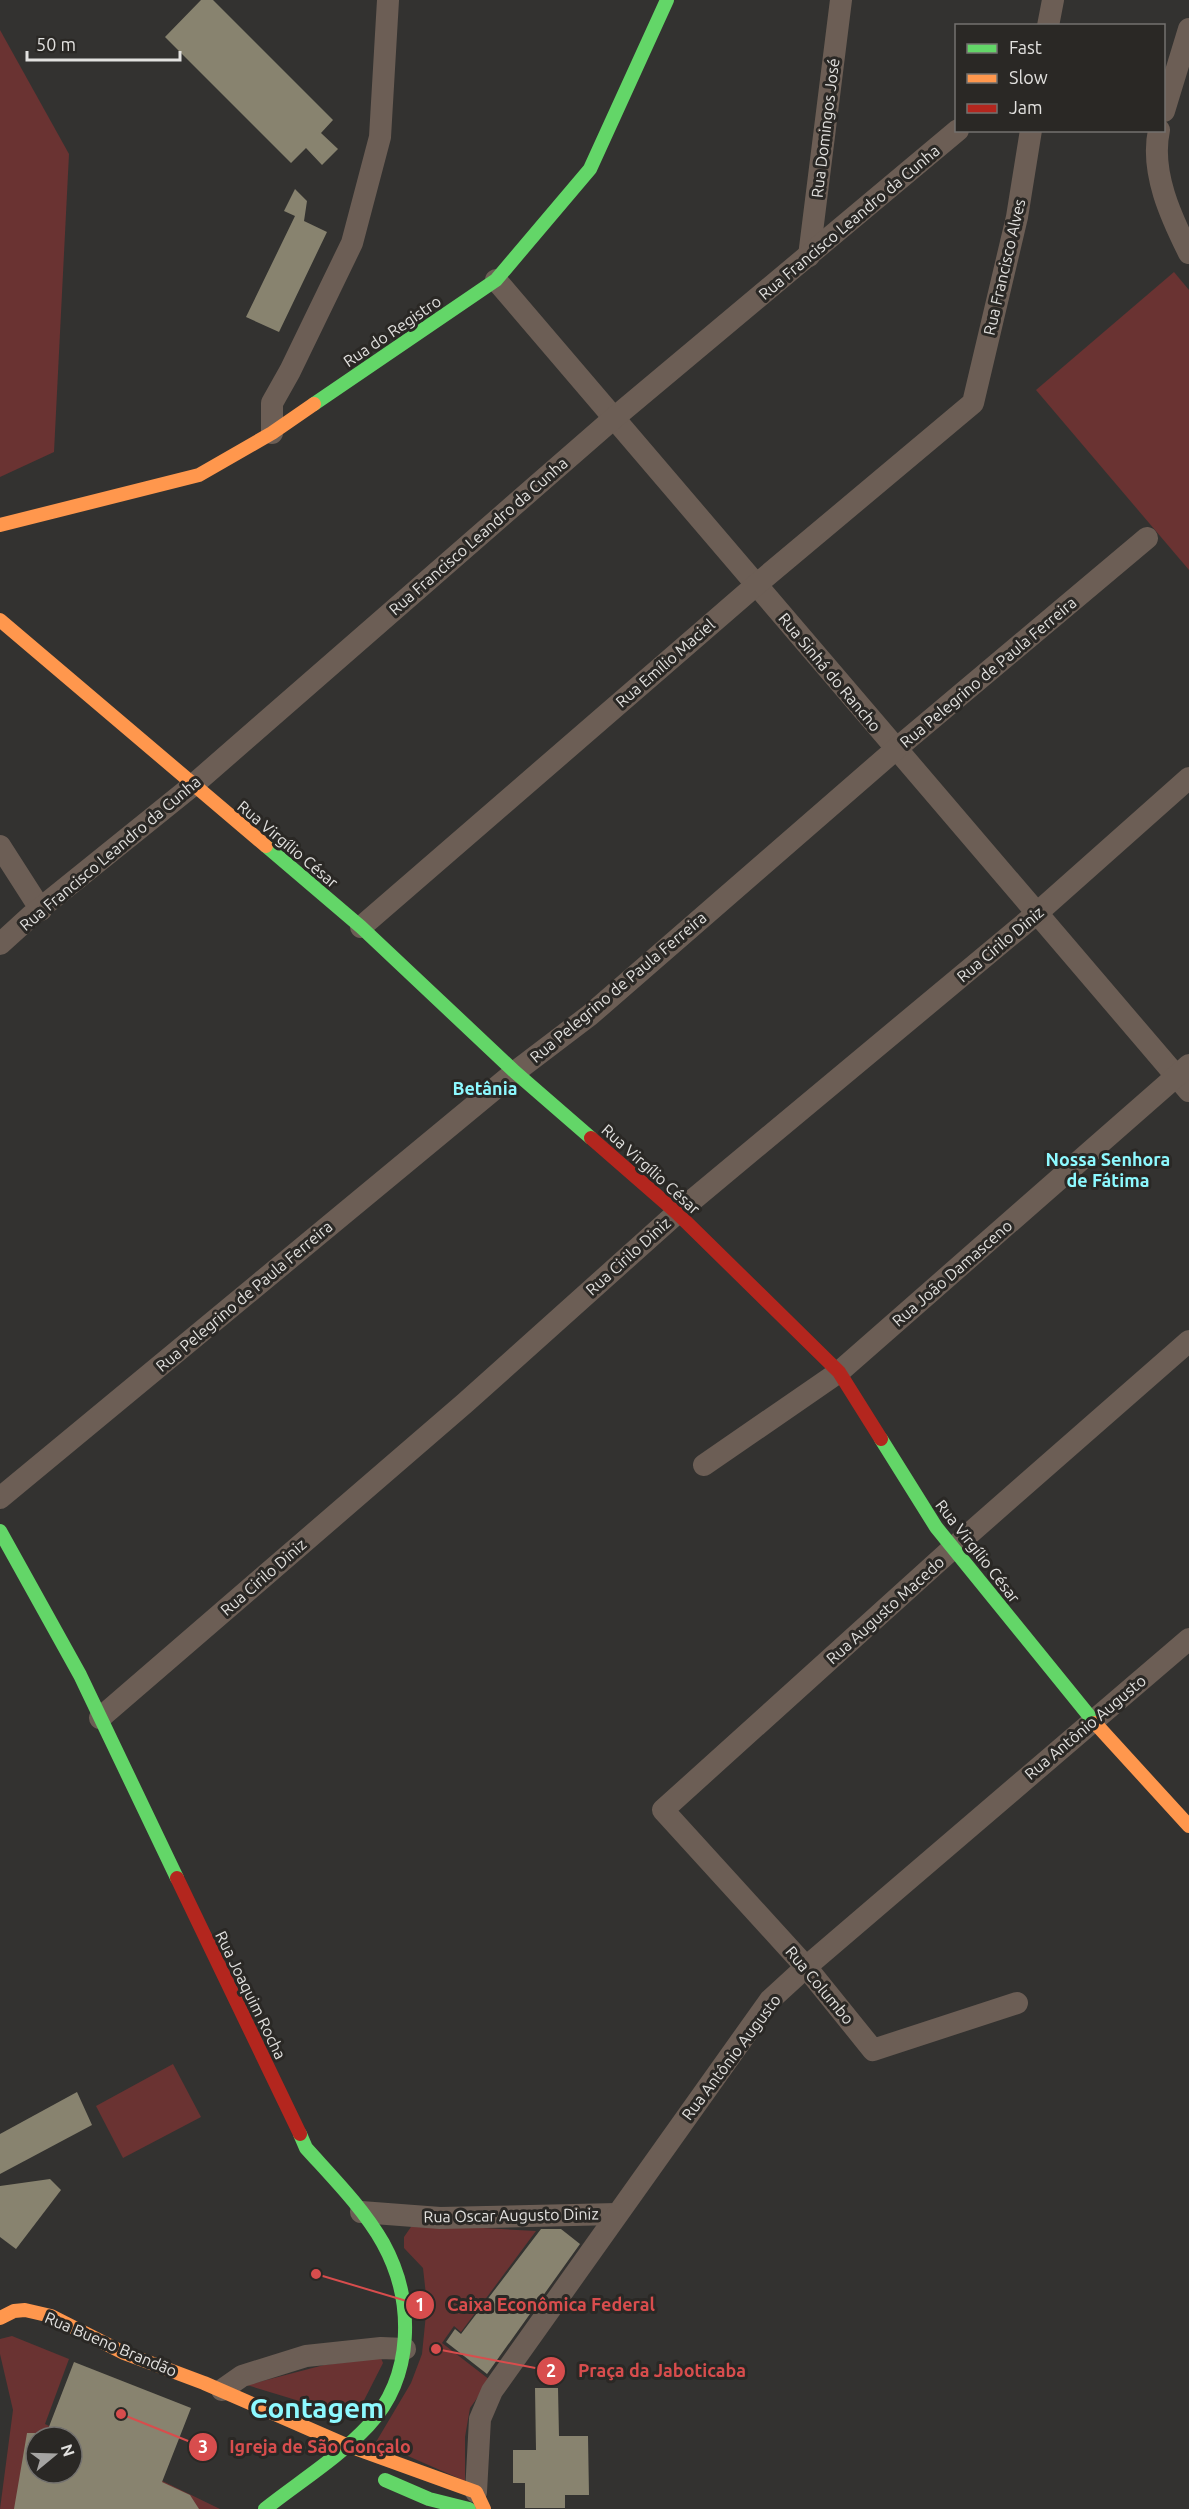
<svg xmlns="http://www.w3.org/2000/svg" width="1189" height="2509" font-family="Ubuntu,sans-serif">
	<rect width="100%" height="100%" fill="#333230"/>
	<g fill="#6a3332">
		<polygon points="0,30 69,154 54,452 0,477"/>
		<polygon points="1174,272 1189,290 1189,570 1036,390"/>
		<polygon points="173,2064 201,2117 123,2158 96,2106"/>
		<polygon points="413,2224 536,2231 461,2332 454,2326 442,2343 490,2380 470,2408 465,2437 465,2481 376,2442 411,2383 422,2354 427,2304 423,2268 404,2248 404,2237"/>
		<polygon points="12,2336 69,2359 45,2424 72,2437 36,2437 36,2473 72,2473 72,2437 220,2509 0,2509 13,2410 0,2354 0,2339"/>
		<polygon points="381,2358 383,2363 355,2418 247,2385 324,2365"/>
	</g>
	<g fill="#88836f">
		<polygon points="201,0 213,0 333,120 321,133 338,149 322,165 306,148 291,163 165,37"/>
		<polygon points="295,189 307,201 304,221 327,232 279,332 246,317 295,216 284,211"/>
		<polygon points="77,2092 92,2125 0,2174 0,2134"/>
		<polygon points="50,2179 61,2190 16,2249 0,2237 0,2186"/>
		<polygon points="541,2229 561,2229 580,2244 487,2374 446,2342 455,2329 461,2334"/>
		<polygon points="74,2362 191,2408 162,2482 190,2495 199,2509 14,2509 27,2433 36,2433 36,2473 72,2473 72,2437 45,2437"/>
		<polygon points="535,2388 558,2388 559,2436 588,2436 589,2495 565,2495 565,2508 525,2508 525,2483 513,2483 513,2450 536,2450"/>
	</g>
	<g fill="none" stroke-linecap="round" stroke-linejoin="round">
		<g stroke="#6c5e55" stroke-width="22">
			<polyline points="1048,26 1053,0"/>
			<polyline points="1164,111 1189,29"/>
			<path d="M1159,130C1150,172 1171,217 1189,253"/>
			<polyline points="809,256 841,0"/>
			<polyline points="496,280 1189,1091"/>
			<polyline points="272,433 272,403 290,371 352,243 380,137 388,0"/>
			<polyline points="0,846 41,910"/>
			<polyline points="361,927 756,585 973,403 1017,217 1031,130"/>
			<polyline points="0,944 32,915 192,786 614,418 958,130"/>
			<polyline points="704,1465 839,1372 1189,1065"/>
			<polyline points="0,1498 515,1072 590,1015 896,749 1147,538"/>
			<polyline points="100,1718 465,1403 677,1213 1036,914 1189,778"/>
			<polyline points="1017,2003 873,2050 806,1967 663,1810 953,1548 1189,1341"/>
			<polyline points="361,2212 440,2218 617,2214"/>
			<polyline points="222,2390 242,2376 306,2356 381,2348 405,2349"/>
			<polyline points="476,2492 480,2419 492,2391 770,2000 806,1967 1189,1639"/>
		</g>
		<g stroke="#63d668" stroke-width="14">
			<polyline points="314,404 496,280 590,169 667,0"/>
			<polyline points="266,846 361,927 515,1072 591,1138"/>
			<polyline points="881,1439 936,1527 1095,1723"/>
			<polyline points="0,1531 80,1675 177,1878"/>
			<polyline points="385,2480 429,2499 469,2509"/>
			<path d="M265,2509C299,2482 338,2458 368,2426C414,2377 415,2301 383,2243C363,2208 333,2178 306,2148L300,2134"/>
		</g>
		<g stroke="#ff974d" stroke-width="14">
			<polyline points="0,525 199,475 272,433 314,404"/>
			<polyline points="0,620 266,846"/>
			<polyline points="1095,1723 1189,1826"/>
			<polyline points="0,2318 14,2311 25,2310 51,2316 124,2353 204,2383 346,2445 476,2492 484,2509"/>
		</g>
		<g stroke="#b3261e" stroke-width="14">
			<polyline points="591,1138 677,1213 839,1372 881,1439"/>
			<polyline points="177,1878 300,2134"/>
		</g>
	</g>
	<g text-anchor="middle" dominant-baseline="central" stroke-width="6" stroke-linejoin="round" paint-order="stroke">
		<g font-size="16" fill="#e2e1df" stroke="#2a2825">
			<text transform="translate(825 128) rotate(-83)">Rua Domingos José</text>
			<text transform="translate(849 222) rotate(-40)">Rua Francisco Leandro da Cunha</text>
			<text transform="translate(1004 267) rotate(-77)">Rua Francisco Alves</text>
			<text transform="translate(392 331) rotate(-34)">Rua do Registro</text>
			<text transform="translate(478 536) rotate(-41)">Rua Francisco Leandro da Cunha</text>
			<text transform="translate(665 663) rotate(-41)">Rua Emílio Maciel</text>
			<text transform="translate(830 672) rotate(50)">Rua Sinhá do Rancho</text>
			<text transform="translate(988 672) rotate(-40)">Rua Pelegrino de Paula Ferreira</text>
			<text transform="translate(288 844) rotate(40)">Rua Virgílio César</text>
			<text transform="translate(110 853) rotate(-40)">Rua Francisco Leandro da Cunha</text>
			<text transform="translate(1000 944) rotate(-40)">Rua Cirilo Diniz</text>
			<text transform="translate(618 987) rotate(-40)">Rua Pelegrino de Paula Ferreira</text>
			<text transform="translate(651 1169) rotate(42)">Rua Virgílio César</text>
			<text transform="translate(628 1256) rotate(-42)">Rua Cirilo Diniz</text>
			<text transform="translate(952 1273) rotate(-41)">Rua João Damasceno</text>
			<text transform="translate(244 1296) rotate(-40)">Rua Pelegrino de Paula Ferreira</text>
			<text transform="translate(978 1551) rotate(52)">Rua Virgílio César</text>
			<text transform="translate(263 1577) rotate(-41)">Rua Cirilo Diniz</text>
			<text transform="translate(885 1610) rotate(-42)">Rua Augusto Macedo</text>
			<text transform="translate(1085 1727) rotate(-40)">Rua Antônio Augusto</text>
			<text transform="translate(820 1985) rotate(50)">Rua Columbo</text>
			<text transform="translate(251 1995) rotate(64)">Rua Joaquim Rocha</text>
			<text transform="translate(731 2057) rotate(-53)">Rua Antônio Augusto</text>
			<text transform="translate(511 2215) rotate(-1)">Rua Oscar Augusto Diniz</text>
			<text transform="translate(111 2344) rotate(23)">Rua Bueno Brandão</text>
		</g>
		<g font-size="18" font-weight="bold" fill="#8df9ff" stroke="#2a2825">
			<text x="485" y="1088">Betânia</text>
			<text x="1108" y="1159">Nossa Senhora<tspan x="1108" dy="21">de Fátima</tspan></text>
		</g>
		<g font-size="28" font-weight="bold" fill="#8df9ff" stroke="#2a2825">
			<text x="317" y="2407">Contagem</text>
		</g>
	</g>
	<path fill="none" stroke="#d84d4d" stroke-width="2" d="M316 2274L420 2305M436 2349L551 2371M121 2414L203 2447"/>
	<g fill="#d84d4d" stroke="#2a2825" stroke-width="2">
		<circle cx="316" cy="2274" r="6"/>
		<circle cx="436" cy="2349" r="6"/>
		<circle cx="121" cy="2414" r="6"/>
		<circle cx="420" cy="2305" r="15"/>
		<circle cx="551" cy="2371" r="15"/>
		<circle cx="203" cy="2447" r="15"/>
	</g>
	<g font-size="18" text-anchor="middle" font-weight="bold" fill="#fff">
		<text x="420" y="2311">1</text>
		<text x="551" y="2377">2</text>
		<text x="203" y="2453">3</text>
	</g>
	<g font-size="18" text-anchor="middle" font-weight="bold" fill="#d84d4d" stroke="#2a2825" stroke-width="6" stroke-linejoin="round" paint-order="stroke">
		<text x="551" y="2311">Caixa Econômica Federal</text>
		<text x="662" y="2377">Praça da Jaboticaba</text>
		<text x="320" y="2453">Igreja de São Gonçalo</text>
	</g>
	<rect x="955" y="24" width="210" height="108" fill="#2a2825" stroke="#74726f" stroke-width="1.5"/>
	<rect x="967" y="44" width="30" height="9" fill="#63d668" stroke="#74726f" stroke-width="1.5"/>
	<text x="1009" y="54" font-size="18" fill="#e2e1df">Fast</text>
	<rect x="967" y="74" width="30" height="9" fill="#ff974d" stroke="#74726f" stroke-width="1.5"/>
	<text x="1009" y="84" font-size="18" fill="#e2e1df">Slow</text>
	<rect x="967" y="104" width="30" height="9" fill="#b3261e" stroke="#74726f" stroke-width="1.5"/>
	<text x="1009" y="114" font-size="18" fill="#e2e1df">Jam</text>
	<g transform="translate(54 2455) rotate(71)"><circle r="28" fill="#2a2825" stroke="#74726f" stroke-width="1.5"/>
	<path d="M0-4.5L10 22L0 15L-10 22Z" fill="#a5a4a2"/>
	<text y="-9" font-size="16" font-weight="bold" text-anchor="middle" fill="#e2e1df">N</text>
	</g>
	<path d="M27 51v9h153v-9" fill="none" stroke="#e2e1df" stroke-width="3"/>
	<text x="36" y="51" font-size="18" fill="#e2e1df" stroke="#2a2825" stroke-width="4.5" paint-order="stroke">50 m</text>
</svg>
